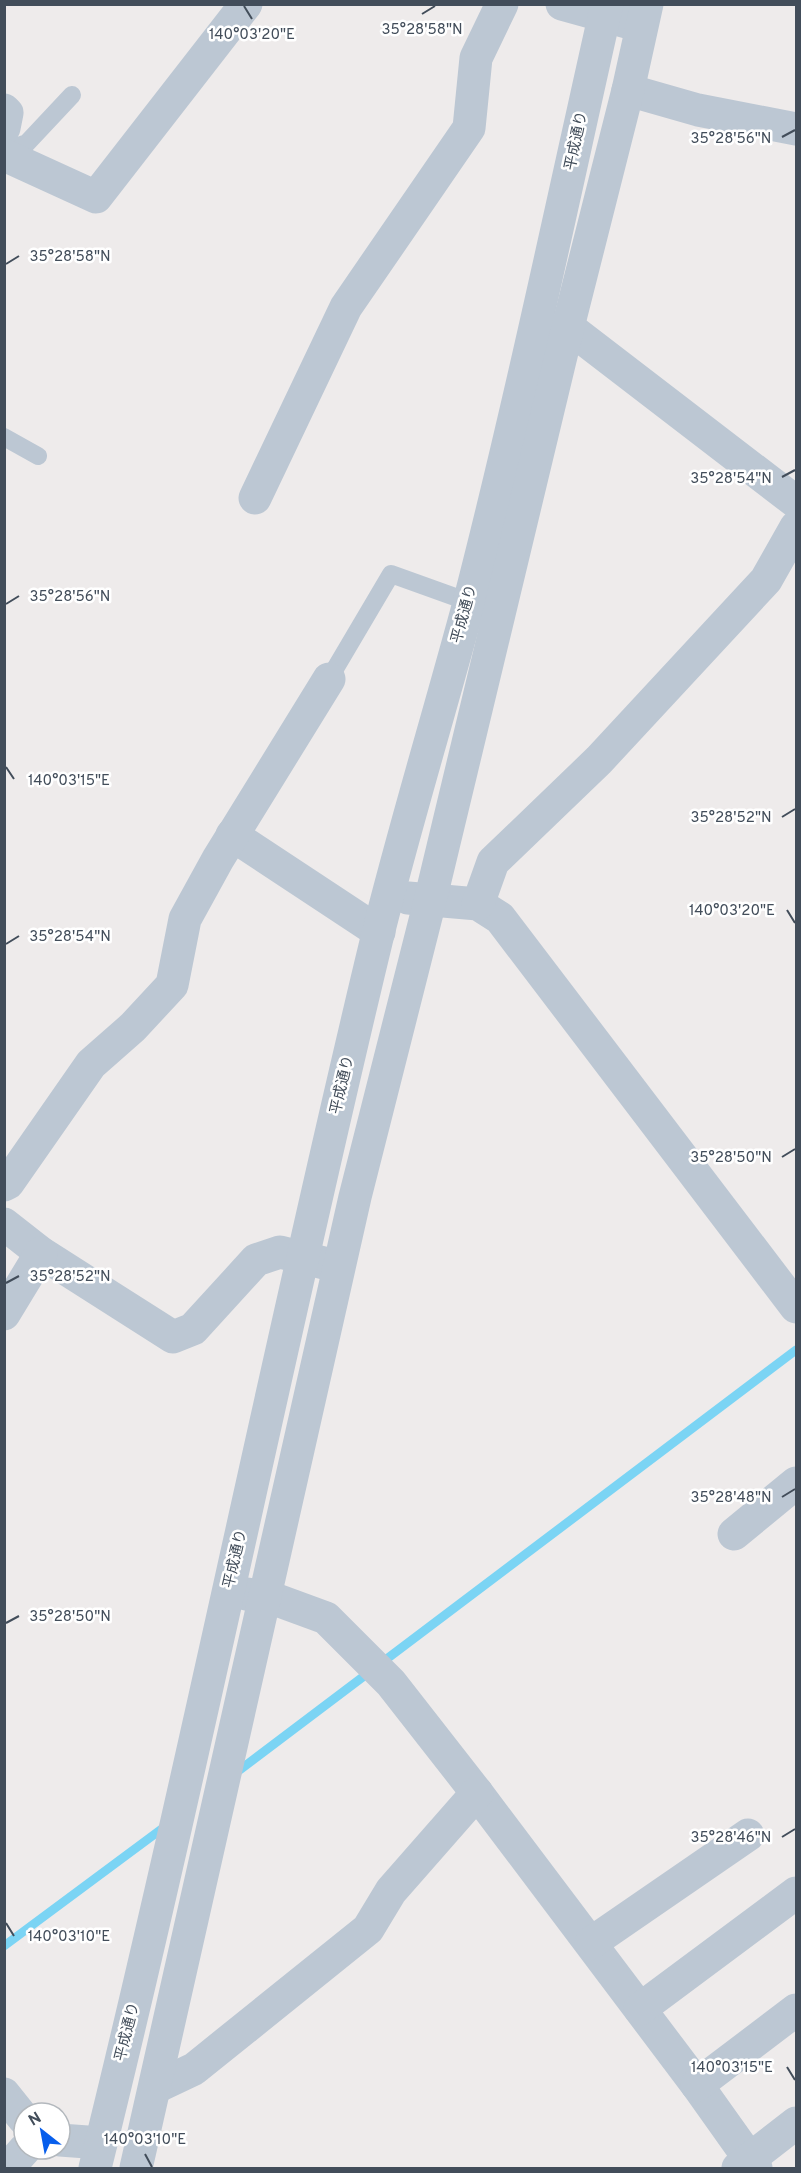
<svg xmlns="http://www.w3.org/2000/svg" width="801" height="2173" font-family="Overpass,'Noto Sans JP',sans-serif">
	<rect width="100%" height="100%" fill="#eeebeb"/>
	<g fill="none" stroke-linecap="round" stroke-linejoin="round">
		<g stroke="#7bd4f4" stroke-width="9">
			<polyline points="233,1775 796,1350"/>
			<polyline points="4,1946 167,1825"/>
		</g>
		<g stroke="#bcc7d3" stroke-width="18">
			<polyline points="4,151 27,143 72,95"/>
			<polyline points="4,437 38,456"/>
			<polyline points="329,679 391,574 469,602"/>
		</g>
		<g stroke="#bcc7d3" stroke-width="33">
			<polyline points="562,4 627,22"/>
			<polyline points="628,90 698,110 796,129"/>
			<polyline points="4,110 7,113 4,128"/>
			<polyline points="4,155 96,197 246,4"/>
			<polyline points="568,327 796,502"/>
			<polyline points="255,498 346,307 469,128 476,58 502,4"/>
			<polyline points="232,835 379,932"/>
			<polyline points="408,898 478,904 500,918 796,1307"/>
			<polyline points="478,904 493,862 599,760 766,580 796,527"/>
			<polyline points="4,1185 8,1183 91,1064 133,1027 172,985 185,919 218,859 329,679"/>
			<polyline points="4,1224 41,1253 173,1337 193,1329 256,1260 280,1252 324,1263"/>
			<polyline points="4,1314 41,1253"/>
			<polyline points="734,1534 796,1483"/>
			<polyline points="246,1594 266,1596 326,1618 391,1683 477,1793 697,2085 756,2168"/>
			<polyline points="591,1943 748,1835"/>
			<polyline points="640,2009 796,1893"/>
			<polyline points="697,2085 796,2010"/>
			<polyline points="156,2087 194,2069 368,1929 391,1891 477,1793"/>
			<polyline points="4,2094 24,2119"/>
			<polyline points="60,2140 101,2143"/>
			<polyline points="8,2168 25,2149"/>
			<path d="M95,2168C196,1760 278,1347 377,938C405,825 439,715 469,603C520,405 562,204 607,4"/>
			<polyline points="136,2168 355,1197 430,901 568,327 628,90 647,4"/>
			<polyline points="738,2168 796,2123"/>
		</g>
	</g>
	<path fill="none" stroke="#424d5a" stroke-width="2" d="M244,6L252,19M422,14L435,6M782,137L795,130M6,264L19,256M782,477L795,470M6,604L19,596M6,767L14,779M782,817L795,809M787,910L795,923M6,944L19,936M782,1157L795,1149M6,1283L19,1276M782,1497L795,1489M6,1623L19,1616M782,1837L795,1829M6,1923L14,1936M787,2067L795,2080M145,2154L152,2167"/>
	<g text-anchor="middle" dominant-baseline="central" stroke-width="5" stroke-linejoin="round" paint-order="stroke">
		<g font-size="15" fill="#424d5a" stroke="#fff">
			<text transform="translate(577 141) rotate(-78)">平成通り</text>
			<text transform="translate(465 614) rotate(-75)">平成通り</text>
			<text transform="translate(343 1085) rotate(-77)">平成通り</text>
			<text transform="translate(236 1559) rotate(-77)">平成通り</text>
			<text transform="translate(128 2032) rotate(-76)">平成通り</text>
		</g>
	</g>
	<g font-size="15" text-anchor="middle" fill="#424d5a" stroke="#fff" stroke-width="5" stroke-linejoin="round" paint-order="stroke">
		<text x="422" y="34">35°28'58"N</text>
		<text x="252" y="39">140°03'20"E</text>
		<text x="731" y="143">35°28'56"N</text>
		<text x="70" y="261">35°28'58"N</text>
		<text x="731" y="483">35°28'54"N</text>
		<text x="70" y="601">35°28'56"N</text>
		<text x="69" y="785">140°03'15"E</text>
		<text x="731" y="822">35°28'52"N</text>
		<text x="732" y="915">140°03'20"E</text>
		<text x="70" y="941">35°28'54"N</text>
		<text x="731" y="1162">35°28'50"N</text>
		<text x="70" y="1281">35°28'52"N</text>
		<text x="731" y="1502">35°28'48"N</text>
		<text x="70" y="1621">35°28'50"N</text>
		<text x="731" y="1842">35°28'46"N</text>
		<text x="69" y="1941">140°03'10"E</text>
		<text x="732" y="2072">140°03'15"E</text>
		<text x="145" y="2144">140°03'10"E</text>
	</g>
	<rect width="801" height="2173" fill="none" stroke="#424d5a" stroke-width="12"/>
	<g transform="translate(42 2131) rotate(329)"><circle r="28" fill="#ffffff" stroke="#b3b8bd" stroke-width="1.5"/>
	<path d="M0-4.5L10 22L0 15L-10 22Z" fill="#075eec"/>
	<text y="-9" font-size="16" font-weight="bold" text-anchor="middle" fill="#424d5a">N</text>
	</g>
</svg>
